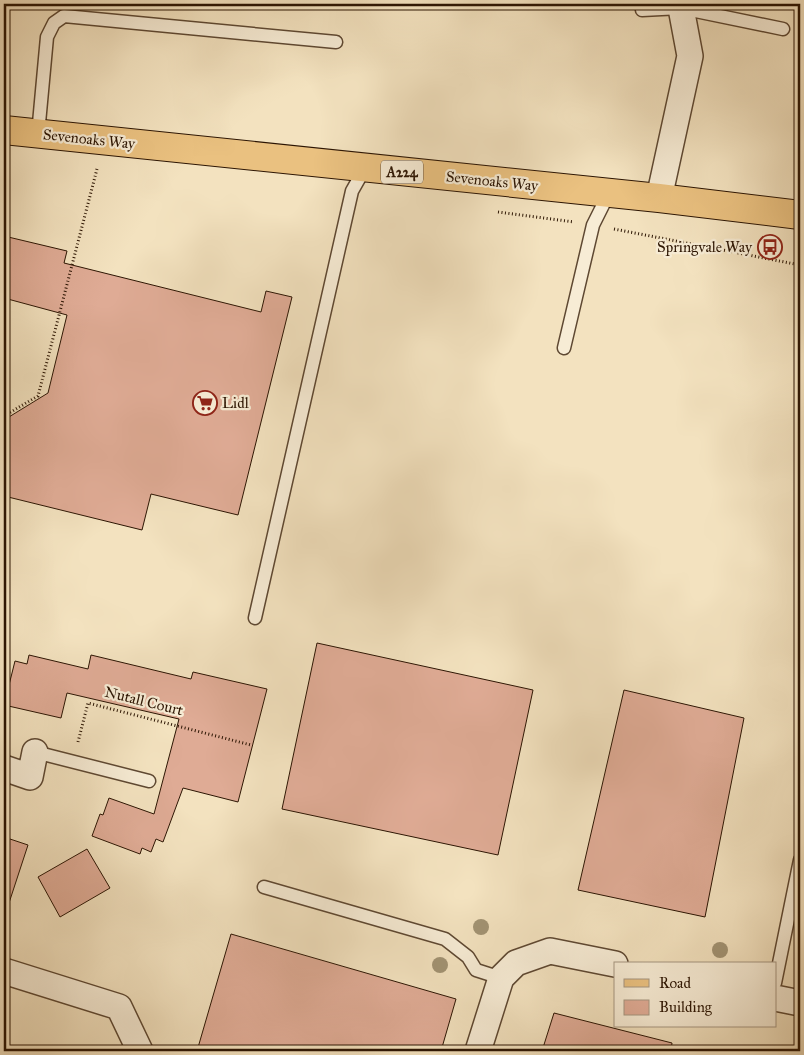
<svg xmlns="http://www.w3.org/2000/svg" width="804" height="1055" font-family="'IM FELL Great Primer',serif">
	<rect width="100%" height="100%" fill="#f3e2bf"/>
	<filter id="stains"><feTurbulence type="fractalNoise" baseFrequency=".004" numOctaves="4"/><feColorMatrix values="0 0 0 0 .2 0 0 0 0 .09 0 0 0 0 .02 0 0 0 .5 -.17"/></filter>
	<radialGradient id="worn" r=".72"><stop offset=".6" stop-color="#630" stop-opacity="0"/><stop offset="1" stop-color="#630" stop-opacity=".3"/></radialGradient>
	<g fill="#dfab95" stroke="#2c1503">
		<polygon points="4,236 67,251 64,263 261,312 266,291 292,297 238,515 151,494 142,530 4,496 4,420 48,393 67,315 4,298"/>
		<polygon points="317,643 533,690 498,855 282,809"/>
		<polygon points="29,655 88,669 91,655 191,679 193,672 267,689 238,802 183,788 163,842 156,839 151,852 142,848 140,854 92,836 100,814 103,815 109,798 154,814 179,719 67,693 61,718 4,705 15,661 27,664"/>
		<polygon points="624,690 744,718 705,917 578,890"/>
		<polygon points="4,837 28,845 8,906 4,905"/>
		<polygon points="87,849 110,888 60,917 38,877"/>
		<polygon points="231,934 456,999 441,1051 197,1051"/>
		<polygon points="554,1013 672,1043 671,1051 542,1051"/>
	</g>
	<g fill="none" stroke-linecap="round" stroke-linejoin="round">
		<defs>
			<g id="service">
				<polyline points="642,10 681,8 783,29"/>
				<polyline points="38,134 47,37 54,23 64,16 336,42"/>
				<polyline points="564,348 593,225 609,193"/>
				<polyline points="255,618 352,191 365,168"/>
				<polyline points="35,752 149,781"/>
				<polyline points="264,887 445,939 468,957 476,970 501,978"/>
				<polyline points="775,983 800,860"/>
			</g>
			<g id="minor">
				<polyline points="659,198 690,56 681,8 682,4"/>
				<polyline points="4,768 30,777 35,752"/>
				<polyline points="4,971 119,1007 140,1051"/>
				<polyline points="775,998 800,1003"/>
				<polyline points="478,1051 501,978 516,963 550,951 615,964"/>
			</g>
			<polyline id="primary" points="4,130 659,198 800,215"/>
		</defs>
		<use href="#service" stroke="#5e4832" stroke-width="15"/>
		<use href="#minor" stroke="#5e4832" stroke-width="28"/>
		<use href="#primary" stroke="#2c1503" stroke-width="30"/>
		<g stroke="#2c1503" stroke-width="3" stroke-dasharray="1 2.5" stroke-linecap="butt">
			<polyline points="498,212 574,222"/>
			<polyline points="614,229 800,265"/>
			<polyline points="4,416 38,396 97,169"/>
			<polyline points="78,742 88,703 251,745"/>
		</g>
		<use href="#service" stroke="#f7ecd5" stroke-width="12"/>
		<use href="#minor" stroke="#f7ecd5" stroke-width="25"/>
		<use href="#primary" stroke="#eac180" stroke-width="28"/>
	</g>
	<g fill="#a29373">
		<circle cx="481" cy="927" r="8"/>
		<circle cx="720" cy="950" r="8"/>
		<circle cx="440" cy="965" r="8"/>
	</g>
	<defs>
		<symbol id="bus-ring" viewBox="-11 -11 22 22"><circle r="9.5" fill="#f7ecd5" stroke="#8f2418" stroke-width="1.5"/><path d="M-5-6H5V4H4V6H2V4H-2V6H-4V4H-5ZM-3.5-4V0h7V-4ZM-3.5 1.2v1.5H-2V1.2ZM2 1.2v1.5H3.5V1.2Z" fill="#8f2418"/></symbol>
		<symbol id="supermarket-ring" viewBox="-11 -11 22 22"><circle r="9.5" fill="#f7ecd5" stroke="#8f2418" stroke-width="1.5"/><path d="M-6-5.5h2.5l.6 2H6L4.5 2H-2.5L-4.4-4H-6ZM-1.5 3.2a1.3 1.3 0 1 0 .1 0ZM3 3.2a1.3 1.3 0 1 0 .1 0Z" fill="#8f2418"/></symbol>
	</defs>
	<g fill-rule="evenodd">
		<use href="#bus-ring" x="756" y="233" width="28" height="28"/>
		<use href="#supermarket-ring" x="191" y="389" width="28" height="28"/>
	</g>
	<g text-anchor="middle" dominant-baseline="central" stroke-width="4.5" stroke-linejoin="round" paint-order="stroke">
		<rect fill="#f7ecd5" stroke="#695642" stroke-width="1" x="381" y="160.5" width="42" height="23" rx="4"/>
		<g font-size="14" font-weight="bold" fill="#2c1503">
			<text x="402" y="172">A224</text>
		</g>
		<g font-size="15" fill="#2c1503" stroke="#f7ecd5">
			<text transform="translate(89 139) rotate(6)">Sevenoaks Way</text>
			<text transform="translate(492 181) rotate(6)">Sevenoaks Way</text>
			<text transform="translate(144 701) rotate(14)">Nutall Court</text>
		</g>
		<g font-size="15" fill="#2c1503" stroke="#f7ecd5" text-anchor="end">
			<text x="752" y="247">Springvale Way</text>
			<text x="222" y="403" text-anchor="start">Lidl</text>
		</g>
	</g>
	<rect width="804" height="1055" fill="none" stroke="#f3e2bf" stroke-width="20"/>
	<rect x="5" y="5" width="794" height="1045" fill="none" stroke="#2c1503" stroke-width="2.5"/>
	<rect x="10" y="10" width="784" height="1035" fill="none" stroke="#2c1503"/>
	<rect x="614" y="962" width="162" height="65" fill="#f7ecd5" stroke="#a69681"/>
	<rect x="624" y="979" width="25" height="8" fill="#eac180" stroke="#a69681"/>
	<text x="659" y="988" font-size="15" fill="#2c1503">Road</text>
	<rect x="624" y="1000" width="25" height="15" fill="#dfab95" stroke="#a69681"/>
	<text x="659" y="1012" font-size="15" fill="#2c1503">Building</text>
	<rect width="100%" height="100%" filter="url(#stains)"/>
	<rect width="100%" height="100%" fill="url(#worn)"/>
</svg>
